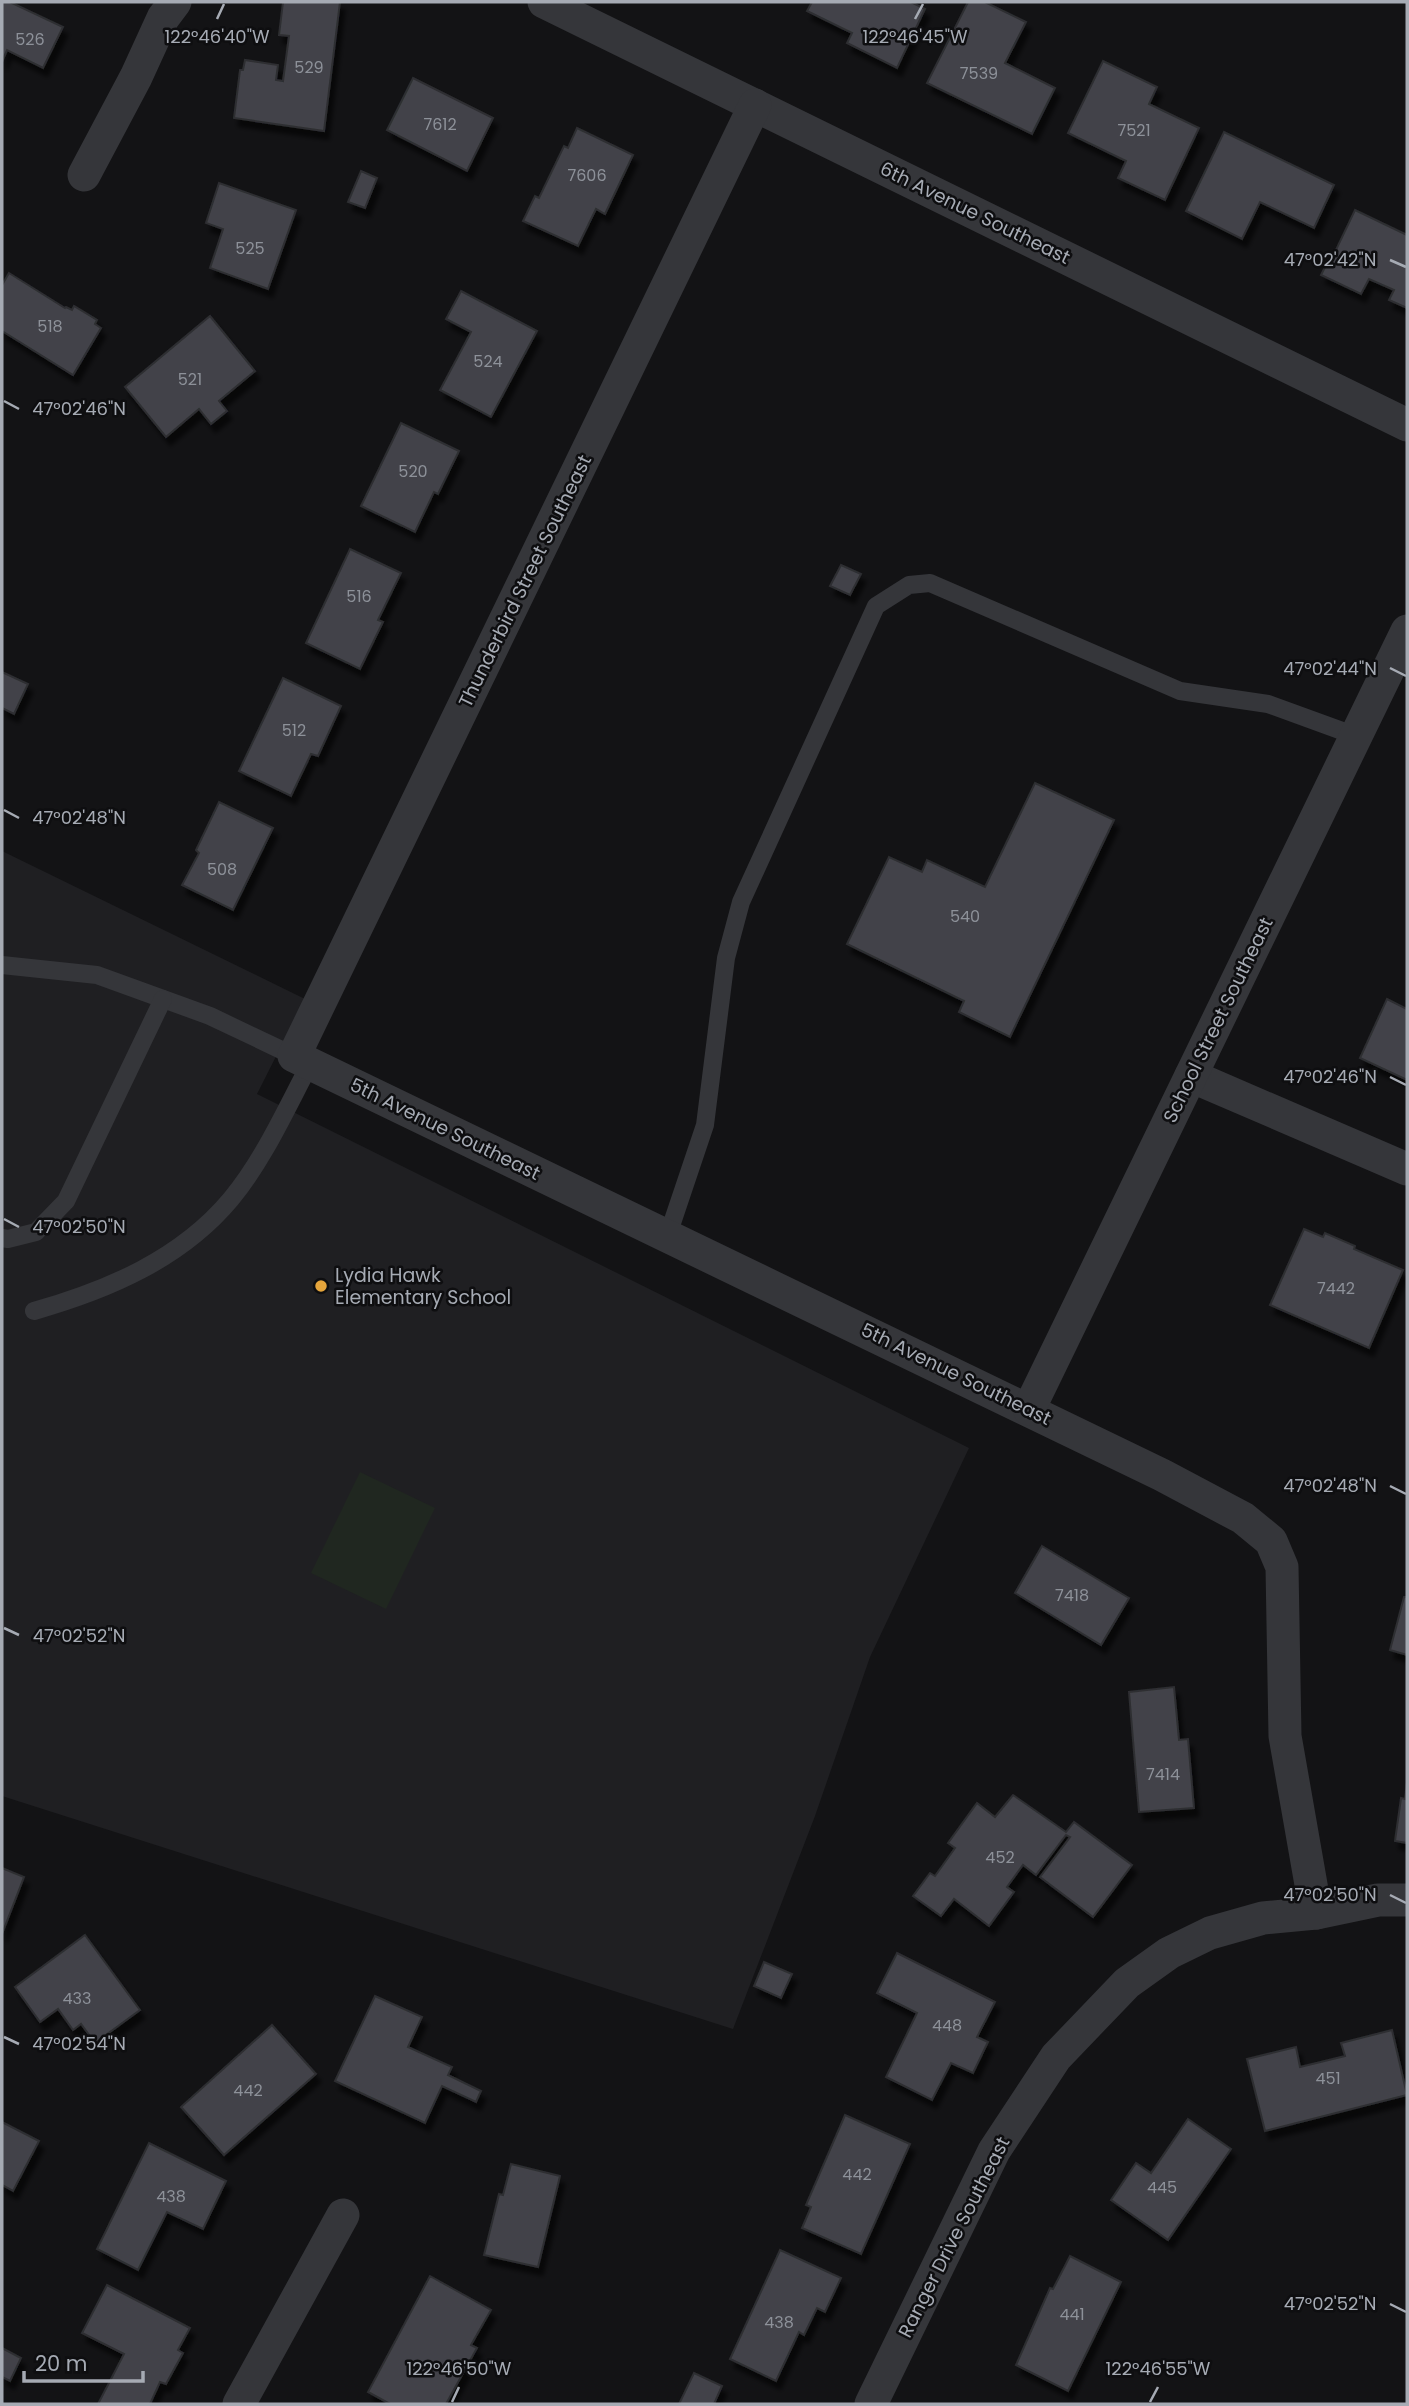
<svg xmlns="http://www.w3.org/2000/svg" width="1409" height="2406" font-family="Poppins,sans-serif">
	<defs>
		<filter id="shadow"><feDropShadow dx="4.5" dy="8" stdDeviation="2" flood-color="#0009"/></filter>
	</defs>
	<rect width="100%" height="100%" fill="#131315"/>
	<polygon fill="#1f1f22" points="2,851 305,999 257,1094 969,1448 870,1657 815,1816 733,2029 2,1796"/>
	<polygon fill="#202720" points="360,1472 435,1508 386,1609 311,1573"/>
	<g fill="#424348" stroke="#2d2e31" stroke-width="2" filter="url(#shadow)">
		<polygon points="2,2 10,2 63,27 43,68 7,50 2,62"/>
		<polygon points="283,2 340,2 324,131 234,118 240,70 243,70 245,60 278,65 276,80 283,81 289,36 279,35"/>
		<polygon points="812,2 911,2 925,9 897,68 847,43 852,33 807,11"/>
		<polygon points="968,2 985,2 1026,22 1005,63 1055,88 1032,134 927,83"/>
		<polygon points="1103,61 1157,87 1149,104 1199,128 1165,200 1118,178 1126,161 1068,133"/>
		<polygon points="413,78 493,118 467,171 387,130"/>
		<polygon points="577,128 633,155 605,214 596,209 578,246 523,221 535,196 539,198 564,146 568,148"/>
		<polygon points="1224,132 1334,185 1314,228 1260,202 1242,239 1186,211"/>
		<polygon points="361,171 377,178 365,208 348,202"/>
		<polygon points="219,183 296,210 268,289 210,268 223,229 206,223"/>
		<polygon points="1355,210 1407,235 1407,308 1389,300 1394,290 1369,279 1361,294 1321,275 1333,251 1335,252"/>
		<polygon points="9,273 65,308 66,307 72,310 74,306 97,320 95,324 101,328 73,375 2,331 2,285"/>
		<polygon points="461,291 537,331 491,417 440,390 471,332 446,319"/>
		<polygon points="210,316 255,371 219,401 227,411 211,424 199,409 166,437 125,387"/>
		<polygon points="401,423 459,451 438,494 434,492 415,532 361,506"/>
		<polygon points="350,549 401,573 378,620 383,622 360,669 306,643"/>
		<polygon points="841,565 861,574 850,595 830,586"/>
		<polygon points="2,672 28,684 14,714 2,708"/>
		<polygon points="283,678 341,706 318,756 311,754 291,796 239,771"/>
		<polygon points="1035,783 1114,820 1010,1037 959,1012 964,1001 847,944 889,857 922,872 927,860 985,887"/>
		<polygon points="219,802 273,828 233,910 182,885 199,853 196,850"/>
		<polygon points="1387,999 1407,1009 1407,1080 1360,1058"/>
		<polygon points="1304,1229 1323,1237 1325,1233 1355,1246 1354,1249 1403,1270 1369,1348 1270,1305"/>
		<polygon points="1042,1546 1129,1598 1101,1645 1015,1593"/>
		<polygon points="1404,1597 1407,1597 1407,1655 1390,1650"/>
		<polygon points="1174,1687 1179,1740 1188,1739 1194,1808 1139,1812 1129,1692"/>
		<polygon points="1407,1782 1407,1843 1395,1841 1401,1798 1405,1799"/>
		<polygon points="1013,1795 1066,1832 1074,1822 1132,1865 1093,1917 1040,1877 1070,1837 1066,1835 1036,1875 1023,1865 1007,1887 1014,1892 989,1926 954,1899 941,1916 913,1896 930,1873 935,1876 955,1848 948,1843 977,1803 995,1817"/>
		<polygon points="2,1868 24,1877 2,1934"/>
		<polygon points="85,1935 140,2010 95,2043 81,2024 73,2030 58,2009 40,2022 15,1987"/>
		<polygon points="897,1953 995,2002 977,2037 988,2042 973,2073 951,2063 932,2100 886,2077 917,2013 877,1993"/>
		<polygon points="764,1962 792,1974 781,1998 754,1986"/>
		<polygon points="375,1996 422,2017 408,2047 452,2067 448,2075 481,2091 476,2102 442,2086 425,2123 335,2081"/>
		<polygon points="272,2025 316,2074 224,2155 181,2107"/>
		<polygon points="1392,2030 1407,2095 1265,2131 1247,2059 1296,2047 1300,2067 1345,2056 1341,2043"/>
		<polygon points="845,2115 910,2144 861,2254 802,2228 811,2207 806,2205"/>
		<polygon points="1188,2119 1231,2149 1168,2240 1111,2200 1136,2163 1151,2173"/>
		<polygon points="2,2122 39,2141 13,2191 2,2185"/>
		<polygon points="149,2143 226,2181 203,2229 167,2212 138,2270 97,2249"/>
		<polygon points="511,2164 560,2176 538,2267 484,2255 499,2194 503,2195"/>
		<polygon points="780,2250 841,2278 825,2312 817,2308 804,2335 799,2332 776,2381 730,2359"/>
		<polygon points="1070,2256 1121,2282 1068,2391 1016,2365 1050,2288 1053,2289"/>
		<polygon points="430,2276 491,2310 471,2345 477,2348 446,2404 390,2404 368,2392"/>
		<polygon points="107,2285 190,2328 178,2350 183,2353 166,2384 160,2382 150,2404 98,2404 124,2354 82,2333"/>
		<polygon points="2,2348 21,2358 10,2381 2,2377"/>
		<polygon points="694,2373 722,2386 714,2404 679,2404"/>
	</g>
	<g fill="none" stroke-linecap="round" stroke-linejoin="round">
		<g stroke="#35363a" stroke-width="18">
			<polyline points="2,965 97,975 210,1016 294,1056"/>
			<polyline points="668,1235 705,1125 726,958 741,902 876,606 909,585 930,583 1180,691 1268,704 1356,736"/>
			<polyline points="2,1238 8,1239 36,1232 66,1201 163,999"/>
			<path d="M34,1311C108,1290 181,1259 231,1199C264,1159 286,1109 310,1064"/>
		</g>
		<g stroke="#35363a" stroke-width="33">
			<polyline points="544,2 1407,425"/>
			<polyline points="755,105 294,1056 1162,1475 1243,1518 1271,1541 1282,1567 1285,1736 1316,1913"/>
			<polyline points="84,175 136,77 163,18 175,2"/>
			<polyline points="1191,1076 1407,1169"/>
			<polyline points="1029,1409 1407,631"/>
			<polyline points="239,2404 343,2215"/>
			<polyline points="871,2404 994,2151 1056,2057 1127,1983 1169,1953 1210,1933 1263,1918 1316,1913 1378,1900 1407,1900"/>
		</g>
	</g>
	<path fill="none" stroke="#a6abb4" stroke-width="2.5" d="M217,19L224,4M915,19L923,4M1390,260L1406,267M4,401L19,409M1390,668L1406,676M4,810L19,818M1390,1077L1406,1085M4,1219L19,1227M1390,1486L1406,1494M4,1628L19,1635M1390,1895L1406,1903M4,2037L19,2044M1390,2304L1406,2312M452,2402L459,2387M1150,2402L1158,2387"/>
	<circle fill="#e5a53c" stroke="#0e0e10" stroke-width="2.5" cx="321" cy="1286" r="7"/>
	<g text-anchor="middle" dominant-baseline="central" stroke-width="5" stroke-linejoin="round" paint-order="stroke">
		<g font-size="16" fill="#8d9199">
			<text x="30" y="39">526</text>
			<text x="309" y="67">529</text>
			<text x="979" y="73">7539</text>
			<text x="440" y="124">7612</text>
			<text x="1134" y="130">7521</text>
			<text x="587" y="175">7606</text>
			<text x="250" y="248">525</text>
			<text x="50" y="326">518</text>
			<text x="488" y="361">524</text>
			<text x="190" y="379">521</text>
			<text x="413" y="471">520</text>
			<text x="359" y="596">516</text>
			<text x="294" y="730">512</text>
			<text x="222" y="869">508</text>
			<text x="965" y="916">540</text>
			<text x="1336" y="1288">7442</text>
			<text x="1072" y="1595">7418</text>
			<text x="1163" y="1774">7414</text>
			<text x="1000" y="1857">452</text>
			<text x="77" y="1998">433</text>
			<text x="947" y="2025">448</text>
			<text x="1328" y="2078">451</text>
			<text x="248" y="2090">442</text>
			<text x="857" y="2174">442</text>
			<text x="1162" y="2187">445</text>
			<text x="171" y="2196">438</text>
			<text x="1072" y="2314">441</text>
			<text x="779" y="2322">438</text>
		</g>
		<g font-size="19" fill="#a6abb4" stroke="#0e0e10">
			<text transform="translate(975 213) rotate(26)">6th Avenue Southeast</text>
			<text transform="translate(525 581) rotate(-64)">Thunderbird Street Southeast</text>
			<text transform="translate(1218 1020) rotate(-64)">School Street Southeast</text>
			<text transform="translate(445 1129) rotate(26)">5th Avenue Southeast</text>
			<text transform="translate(956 1374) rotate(26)">5th Avenue Southeast</text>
			<text transform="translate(954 2237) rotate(-63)">Ranger Drive Southeast</text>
		</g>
		<g font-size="19" fill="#a6abb4" stroke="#0e0e10" text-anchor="start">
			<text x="335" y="1275">Lydia Hawk<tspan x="335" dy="22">Elementary School</tspan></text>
		</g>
	</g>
	<g font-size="18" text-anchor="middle" fill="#a6abb4" stroke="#0e0e10" stroke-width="5" stroke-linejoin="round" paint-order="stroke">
		<text x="217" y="43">122°46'40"W</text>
		<text x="915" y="43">122°46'45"W</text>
		<text x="1330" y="266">47°02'42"N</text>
		<text x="79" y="415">47°02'46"N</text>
		<text x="1330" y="675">47°02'44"N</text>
		<text x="79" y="824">47°02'48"N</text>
		<text x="1330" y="1083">47°02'46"N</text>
		<text x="79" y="1233">47°02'50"N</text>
		<text x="1330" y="1492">47°02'48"N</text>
		<text x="79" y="1642">47°02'52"N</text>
		<text x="1330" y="1901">47°02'50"N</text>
		<text x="79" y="2050">47°02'54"N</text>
		<text x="1330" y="2310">47°02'52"N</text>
		<text x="459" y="2375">122°46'50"W</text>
		<text x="1158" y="2375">122°46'55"W</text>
	</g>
	<rect width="1409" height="2406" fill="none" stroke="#a6abb4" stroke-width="7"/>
	<path d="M24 2371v10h119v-10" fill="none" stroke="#a6abb4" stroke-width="3.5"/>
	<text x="35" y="2371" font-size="21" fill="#a6abb4" stroke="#0e0e10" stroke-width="5" paint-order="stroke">20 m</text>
</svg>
